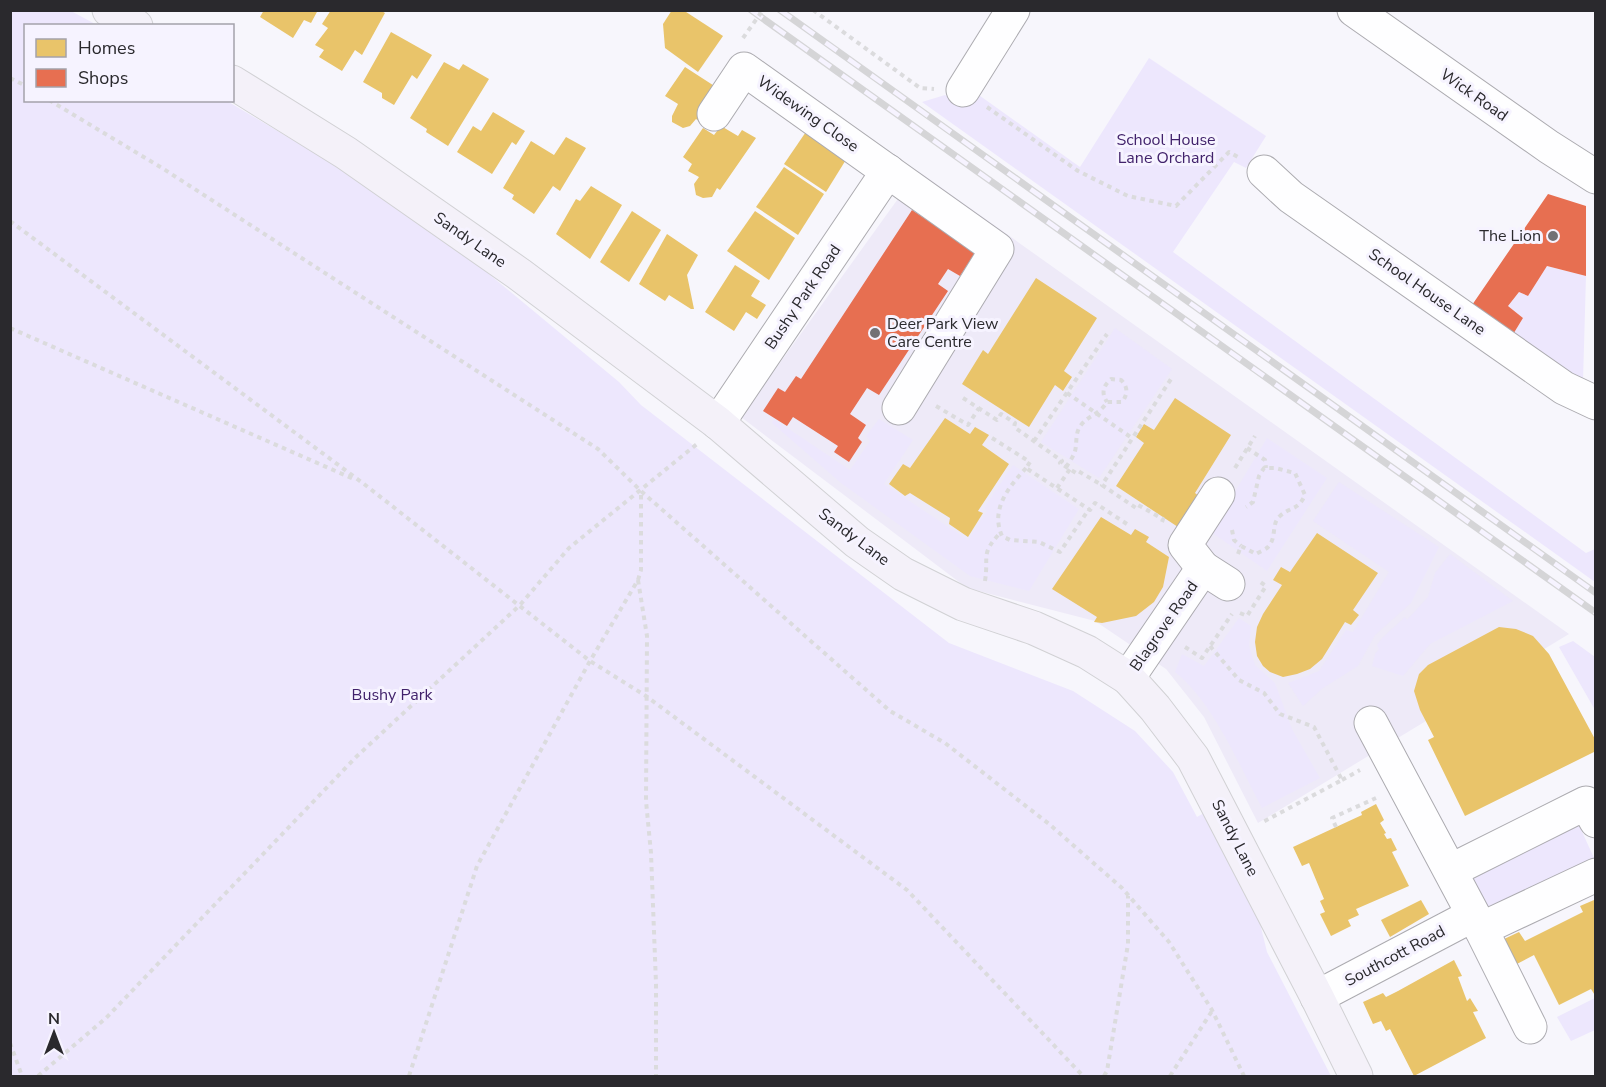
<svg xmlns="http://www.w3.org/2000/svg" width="1606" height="1087" font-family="'Nunito Sans',sans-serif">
	<rect width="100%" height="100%" fill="#f7f6fc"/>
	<polygon fill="#eeeaf8" points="918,171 1569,634 1258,823 1204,717 1166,669 1095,621 967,588 741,417"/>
	<g fill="#ede7fd">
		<polygon points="10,11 71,11 97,25 26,26 26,100 227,101 413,211 619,382 641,405 949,643 1073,691 1135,731 1173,772 1197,817 1204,813 1254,899 1267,952 1331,1076 11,1076"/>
		<polygon points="1149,58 1266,136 1246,168 1234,162 1173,252 1586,553 1595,549 1595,582 922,102 945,95 966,107 976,93 1080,167"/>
		<polygon points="1547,266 1586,276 1583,381 1512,336 1523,318 1508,306 1519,292 1528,296"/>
		<polygon points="1115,328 1172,369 1099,478 1041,442"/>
		<polygon points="774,419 850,470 870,441 866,436 879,419 913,440 884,484 968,540 987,511 984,508 1013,465 1079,509 1029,591 970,576 841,483 772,423"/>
		<polygon points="1267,438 1327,478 1267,571 1211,532"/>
		<polygon points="1339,482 1439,547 1411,603 1375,635 1358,666 1323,688 1303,706 1288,683 1319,671 1346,630 1353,632 1389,572 1313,521"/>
		<polygon points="1450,554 1513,601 1430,644 1403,676 1372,666 1375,654 1379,649 1377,645 1382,638 1405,617 1407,620 1428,597 1435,573"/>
		<path d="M1239,618L1251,626L1249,646L1255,665L1275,683L1292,729L1320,778L1262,808C1239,765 1213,702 1175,672L1182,654L1204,666Z"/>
		<polygon points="1573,641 1595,657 1595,710 1559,647"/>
		<polygon points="1578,823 1595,860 1490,913 1473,879"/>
		<polygon points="1595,998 1595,1030 1571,1041 1557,1017"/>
	</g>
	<g fill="#e9c46a">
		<polygon points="264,10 318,10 311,23 304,20 293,38 260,17"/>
		<polygon points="331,10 380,10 385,13 362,55 355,50 342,71 319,57 324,50 315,45 328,28 322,24"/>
		<polygon points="672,10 683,10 723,36 698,72 665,48 663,24"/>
		<polygon points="391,32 432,55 417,79 412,75 394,105 382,98 382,93 363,82"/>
		<polygon points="444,62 459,70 463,64 489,79 448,146 426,132 427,129 410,118"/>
		<polygon points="685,67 719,89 699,121 696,119 690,126 683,128 672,122 672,116 678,104 665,96"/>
		<polygon points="493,112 525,131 516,145 512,142 492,174 457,152 473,126 481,131"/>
		<polygon points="812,123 852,150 826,192 784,164"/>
		<polygon points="721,126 738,136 742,130 756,138 720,190 717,188 712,197 703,198 696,195 694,184 699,177 688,171 692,164 683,157 703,128 714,135"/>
		<polygon points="566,137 586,148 560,191 553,186 534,214 512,199 514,195 503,188 531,141 554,155"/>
		<polygon points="784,167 824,194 798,235 756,207"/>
		<polygon points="591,186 622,205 590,259 556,234 576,199 580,201"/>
		<polygon points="632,211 661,230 629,282 600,262"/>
		<polygon points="755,211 795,238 769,280 727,251"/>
		<polygon points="667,234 698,255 687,275 694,309 691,309 669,295 665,301 639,284"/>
		<polygon points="735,265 760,281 751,296 766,305 757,319 746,312 734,331 705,312"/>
		<polygon points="1036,278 1097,318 1064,371 1072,377 1063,391 1055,385 1029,427 962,384 983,350 988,354"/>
		<polygon points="1175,398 1231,435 1195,493 1200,497 1178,527 1116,486 1144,443 1136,437 1144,424 1154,430"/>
		<polygon points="945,418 970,434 975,427 989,435 982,445 1009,464 978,511 983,513 968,537 949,524 950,518 910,493 905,496 889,484 903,464 910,468"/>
		<polygon points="1101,517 1131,535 1135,529 1149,537 1146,542 1169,557 1163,587 1154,602 1136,616 1102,623 1094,622 1097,617 1052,589"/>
		<polygon points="1317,533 1378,573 1353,610 1359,615 1351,625 1345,622 1322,659 1310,669 1297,674 1283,677 1270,672 1263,666 1257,656 1255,642 1257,627 1263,614 1282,585 1273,580 1281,567 1290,572"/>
		<polygon points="1499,627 1516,629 1533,636 1549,654 1596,741 1596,751 1465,816 1428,740 1434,737 1420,710 1414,691 1419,674 1428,665"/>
		<polygon points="1376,804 1384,820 1380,823 1386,833 1384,834 1387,839 1391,838 1397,850 1392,852 1409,886 1356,909 1359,915 1348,920 1351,926 1331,936 1320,914 1325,912 1320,901 1324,899 1309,863 1302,866 1293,847 1362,815 1361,812"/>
		<polygon points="1421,900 1429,914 1390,937 1381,920"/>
		<polygon points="1594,900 1596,902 1596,997 1591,989 1559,1005 1534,955 1515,965 1502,940 1519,932 1525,941 1583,912 1580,906"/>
		<polygon points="1454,960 1462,976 1458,977 1467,1001 1470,998 1478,1011 1473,1012 1486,1038 1414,1076 1390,1029 1386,1031 1381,1021 1373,1024 1363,1002 1383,993 1386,997 1398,991"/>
	</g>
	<g fill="#e76f51">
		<polygon points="1548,194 1586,206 1586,276 1547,266 1528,296 1519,292 1508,306 1523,318 1512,336 1470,308"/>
		<polygon points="912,210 976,252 960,276 948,269 938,284 948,291 879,395 867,388 850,414 866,425 858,438 862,442 849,462 834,452 838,446 793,417 787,426 763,411 778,388 785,392 796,376 801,379"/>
	</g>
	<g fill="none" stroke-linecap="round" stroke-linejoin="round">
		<defs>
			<g id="minor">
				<polyline points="1354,10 1549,147 1596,177"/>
				<polyline points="963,90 1013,10"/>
				<polyline points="714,114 744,69 997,249 899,408"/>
				<polyline points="1264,172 1291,197 1564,388 1596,403"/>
				<polyline points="718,423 888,171"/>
				<polyline points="1203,568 1185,545 1218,494"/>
				<polyline points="1128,678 1203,568 1228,584"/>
				<polyline points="1371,723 1481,929 1596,875"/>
				<polyline points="1452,870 1586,803 1596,821"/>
				<polyline points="1481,929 1530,1027"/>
				<polyline points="1317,997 1473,915"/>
			</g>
			<g id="major">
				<polyline points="109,10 136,26"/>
				<polyline points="232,82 346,153 519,274 718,423 857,542 903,574 963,604 1034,628 1087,652 1128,678 1155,708 1193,758 1317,997 1356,1076"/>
			</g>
		</defs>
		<use href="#minor" stroke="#acabb0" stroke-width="35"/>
		<use href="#major" stroke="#d1d1d4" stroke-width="35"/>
		<g stroke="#dbdbdd" stroke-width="4" stroke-dasharray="4.5 4.5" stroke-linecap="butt">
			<polyline points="813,10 920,88 934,89"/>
			<polyline points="10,78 26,86"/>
			<polyline points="49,100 162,168 598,449 641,491 890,711 945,743 1049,824 1122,888 1169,942 1212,1010 1244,1076"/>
			<polyline points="987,107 1078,171 1128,196 1176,206 1229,152 1238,157"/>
			<polyline points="10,221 364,484 590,661 646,696 907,890 1083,1076"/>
			<polyline points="10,328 356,480"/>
			<polyline points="1067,393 1132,438"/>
			<polyline points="963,398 997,420 1001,414 1015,423 1014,427 1062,461 1060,463 1076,473 1078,471 1102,485"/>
			<polyline points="936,406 968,425 979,408"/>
			<polyline points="992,438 1030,462 1026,468 1090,510 1095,503 1130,526"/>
			<polyline points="1034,441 1107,334"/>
			<polyline points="1247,448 1265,460 1266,468"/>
			<path d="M1066,467C1069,463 1072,458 1074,454C1078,445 1074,434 1081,425C1089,415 1100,414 1107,402H1122C1128,394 1128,387 1121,380L1111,379C1103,386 1101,393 1107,402"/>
			<path d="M1026,468C1009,487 990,509 1002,536L1010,540L1039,542L1060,552L1089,509"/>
			<polyline points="1235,468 1255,436"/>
			<polyline points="1057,488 1070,469"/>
			<polyline points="1162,522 1163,519 1138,505 1136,508 1102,485 1173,376"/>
			<polyline points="1232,530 1234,540 1241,546"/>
			<path d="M1238,554L1241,546L1256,554C1259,552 1265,550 1268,547C1277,538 1271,523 1280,516C1291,506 1298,511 1305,495L1295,473L1275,468H1264L1259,476L1253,502L1246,507"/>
			<polyline points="638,580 647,636 646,801 651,853 656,984 656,1076"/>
			<path d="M985,581C989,555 980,555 1000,533"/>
			<polyline points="1240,613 1247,616 1266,586 1259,581"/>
			<polyline points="1210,646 1239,680 1264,693 1280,714 1314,727 1342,780 1261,823"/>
			<polyline points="1185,647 1202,658 1232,614"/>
			<polyline points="1342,780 1360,770"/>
			<polyline points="1336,827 1332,818 1376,798"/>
			<polyline points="10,1043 22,1076"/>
			<polyline points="38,1076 106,1018 356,757 520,605 569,548 697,444"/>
			<polyline points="409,1076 477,866 590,661 638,580 641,570 641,492"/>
			<polyline points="1104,1076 1107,1071 1128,944 1128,896"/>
			<polyline points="1170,1076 1212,1011"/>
		</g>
		<use href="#minor" stroke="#fefeff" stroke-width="33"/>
		<use href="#major" stroke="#f4f1f9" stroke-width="33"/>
		<defs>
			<g id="rail">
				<polyline points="751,10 1596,613"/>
				<polyline points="780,10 1596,593"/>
			</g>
		</defs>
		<use href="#rail" stroke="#d5d5d7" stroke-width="7"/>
		<use href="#rail" stroke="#f6f3ff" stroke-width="4.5" stroke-dasharray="14" stroke-linecap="butt"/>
		<polyline stroke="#dbdbdd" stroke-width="4" stroke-dasharray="4.5 4.5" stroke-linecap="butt" points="743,38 763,10"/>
	</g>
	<g fill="#727175" stroke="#f6f3ff" stroke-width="2">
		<circle cx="1553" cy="236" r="6"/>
		<circle cx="875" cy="333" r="6"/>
	</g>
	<g text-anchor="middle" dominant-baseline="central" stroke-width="6" stroke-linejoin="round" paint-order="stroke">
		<g font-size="16" fill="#2a292d" stroke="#f6f3ff">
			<text transform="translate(1474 95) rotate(35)">Wick Road</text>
			<text transform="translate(808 114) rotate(35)">Widewing Close</text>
			<text transform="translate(470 240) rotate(35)">Sandy Lane</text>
			<text transform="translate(1427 292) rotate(35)">School House Lane</text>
			<text transform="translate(803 297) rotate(-56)">Bushy Park Road</text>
			<text transform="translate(854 537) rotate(37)">Sandy Lane</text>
			<text transform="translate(1164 626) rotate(-55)">Blagrove Road</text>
			<text transform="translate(1235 838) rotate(63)">Sandy Lane</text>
			<text transform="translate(1395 956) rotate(-28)">Southcott Road</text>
		</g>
		<g font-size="16" fill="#41226b" stroke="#f6f3ff">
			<text x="1166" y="140">School House<tspan x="1166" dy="18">Lane Orchard</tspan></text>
			<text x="392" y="695">Bushy Park</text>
		</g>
		<g font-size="16" fill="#2a292d" stroke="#f6f3ff" text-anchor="end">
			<text x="1541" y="236">The Lion</text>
			<text x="887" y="324" text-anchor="start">Deer Park View<tspan x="887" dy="18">Care Centre</tspan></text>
		</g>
	</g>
	<rect width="1606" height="1087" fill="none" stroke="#2a292d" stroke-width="24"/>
	<rect x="24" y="24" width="210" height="78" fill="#f6f3ff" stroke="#a4a2ab" stroke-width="1.5"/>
	<rect x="36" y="39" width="30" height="18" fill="#e9c46a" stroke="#a4a2ab" stroke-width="1.5"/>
	<text x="78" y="54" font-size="18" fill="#2a292d">Homes</text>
	<rect x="36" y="69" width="30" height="18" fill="#e76f51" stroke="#a4a2ab" stroke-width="1.5"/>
	<text x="78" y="84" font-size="18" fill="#2a292d">Shops</text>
	<g transform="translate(54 1033)" stroke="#f6f3ff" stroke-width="4.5" paint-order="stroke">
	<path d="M0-4.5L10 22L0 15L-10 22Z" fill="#2a292d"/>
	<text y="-9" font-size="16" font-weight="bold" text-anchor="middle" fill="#2a292d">N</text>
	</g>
</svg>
